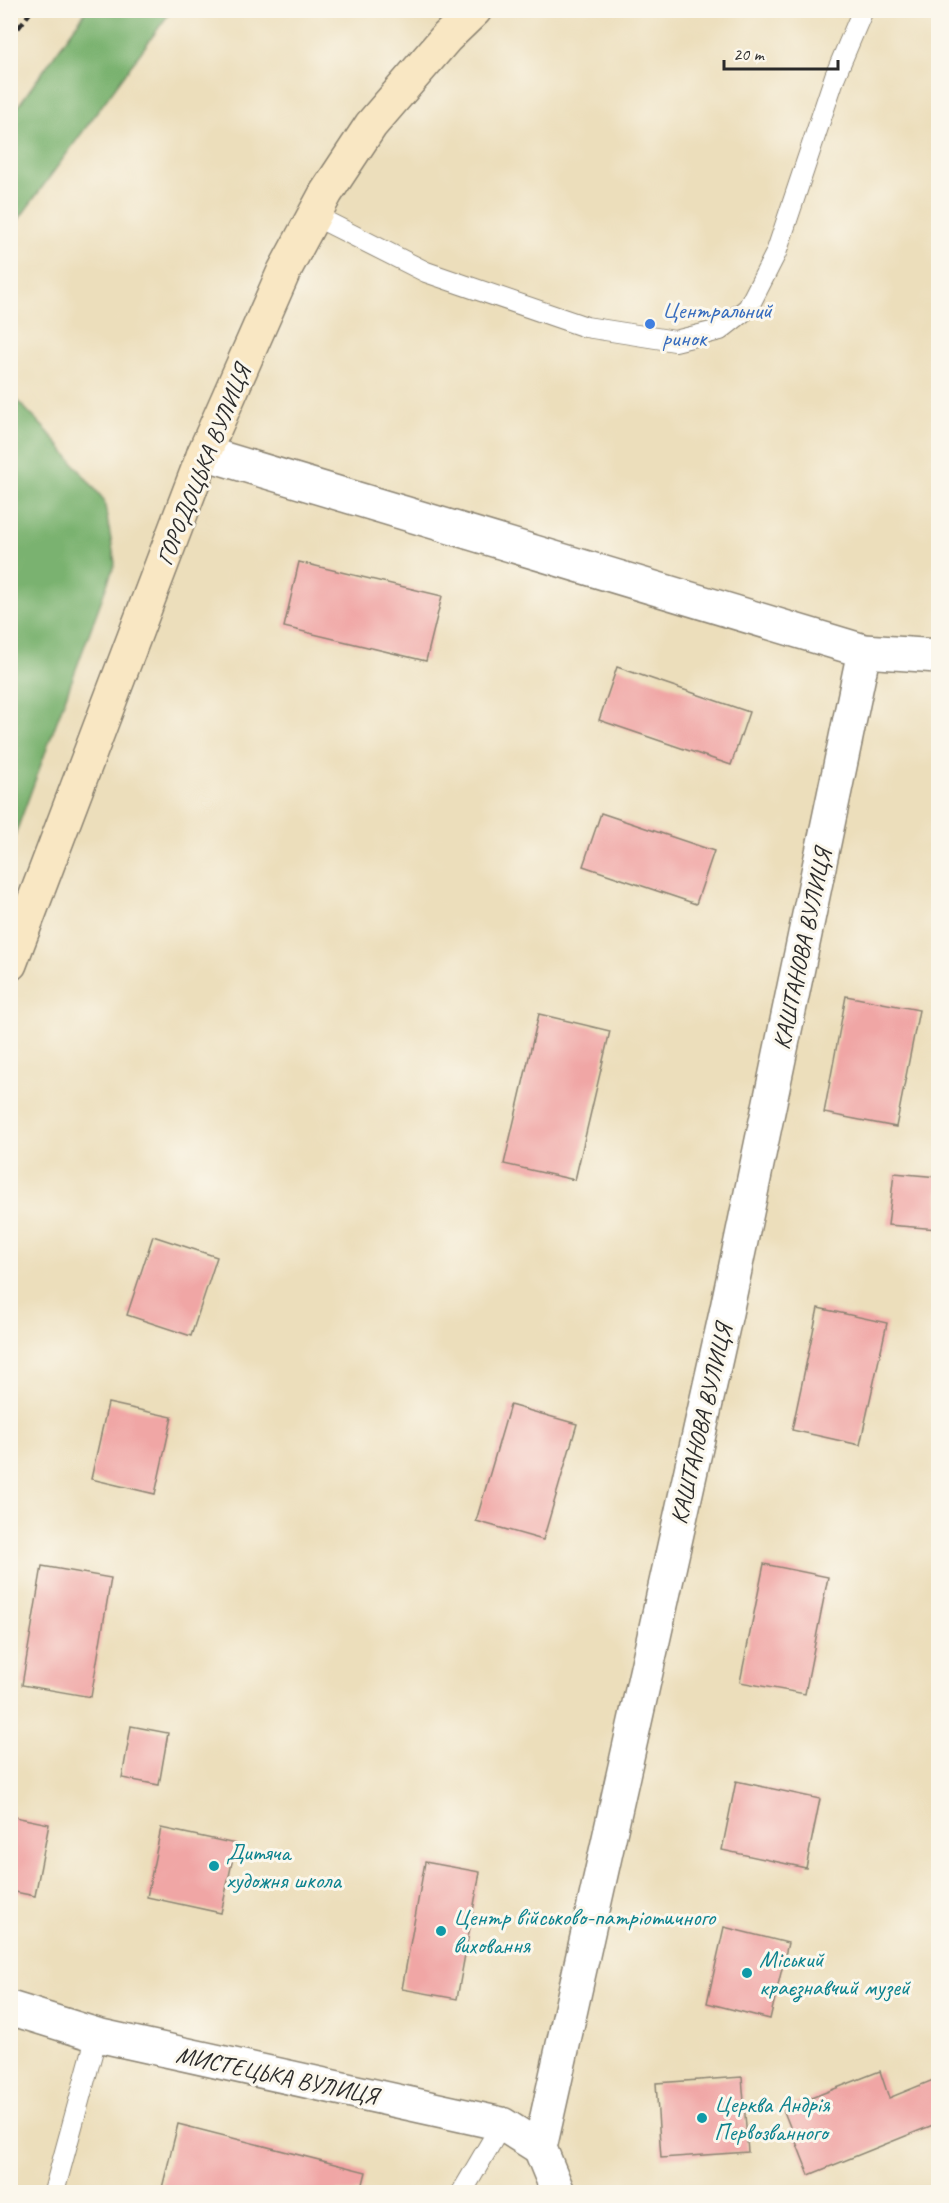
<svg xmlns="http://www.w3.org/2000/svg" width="949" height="2203" font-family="Caveat,sans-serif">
	<rect width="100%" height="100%" fill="#fbf7ec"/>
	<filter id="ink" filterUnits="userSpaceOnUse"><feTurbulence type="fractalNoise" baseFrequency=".0167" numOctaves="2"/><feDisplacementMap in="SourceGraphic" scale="12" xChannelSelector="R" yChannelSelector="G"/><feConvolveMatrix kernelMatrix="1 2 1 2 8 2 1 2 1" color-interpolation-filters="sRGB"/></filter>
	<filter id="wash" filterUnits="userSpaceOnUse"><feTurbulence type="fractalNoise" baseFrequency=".008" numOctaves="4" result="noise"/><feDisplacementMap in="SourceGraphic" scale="24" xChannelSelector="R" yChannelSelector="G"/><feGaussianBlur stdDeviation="1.35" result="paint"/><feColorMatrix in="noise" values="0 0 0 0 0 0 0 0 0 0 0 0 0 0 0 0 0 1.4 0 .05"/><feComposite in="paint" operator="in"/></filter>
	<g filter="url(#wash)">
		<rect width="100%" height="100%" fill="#ecdebb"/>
		<g fill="#7ab270" stroke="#526e4e" stroke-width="1.5">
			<polygon points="86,11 171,11 11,230 11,116"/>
			<polygon points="11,394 48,432 104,500 115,563 11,846"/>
		</g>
		<g id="blocks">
			<g fill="#f0a6a5">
				<polygon points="299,562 442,596 426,661 284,627"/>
				<polygon points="617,667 749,712 731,765 599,720"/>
				<polygon points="601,813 714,851 696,904 583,866"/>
				<polygon points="846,996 919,1010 896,1127 824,1113"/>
				<polygon points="539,1014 610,1031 575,1180 504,1164"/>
				<polygon points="894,1173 938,1177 938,1229 888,1225"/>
				<polygon points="153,1236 217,1257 191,1336 127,1315"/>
				<polygon points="818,1308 887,1323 860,1445 792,1430"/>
				<polygon points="108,1403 172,1417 155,1494 91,1479"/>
				<polygon points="510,1405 577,1424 543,1540 476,1521"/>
				<polygon points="764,1564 828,1577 805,1694 740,1682"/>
				<polygon points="42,1566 111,1578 91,1697 22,1685"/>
				<polygon points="131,1726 168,1733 159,1785 122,1778"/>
				<polygon points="736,1781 820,1799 806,1868 722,1850"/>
				<polygon points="10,1816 49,1824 35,1896 10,1891"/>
				<polygon points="161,1828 236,1844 221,1913 147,1897"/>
				<polygon points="425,1862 480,1872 457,1999 402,1989"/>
				<polygon points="724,1927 788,1943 770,2019 707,2003"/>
				<polygon points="880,2071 889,2098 938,2078 938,2123 809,2175 783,2109"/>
				<polygon points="742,2077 748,2152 661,2158 656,2083"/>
				<polygon points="178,2124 366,2172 361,2192 161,2192"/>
			</g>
		</g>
	</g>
	<g filter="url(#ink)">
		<use href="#blocks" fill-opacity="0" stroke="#8c8473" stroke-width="1.5"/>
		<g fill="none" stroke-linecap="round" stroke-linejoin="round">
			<defs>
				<g id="service">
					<polyline points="313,215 426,272 586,327 675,341 720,330 748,308 776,253 835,76 863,10"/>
					<polyline points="54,2192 97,2035"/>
					<polyline points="462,2192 502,2124"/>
				</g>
				<g id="minor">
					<polyline points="204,453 864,651 938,656"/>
					<polyline points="10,2008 97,2035 502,2124 540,2148"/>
					<polyline points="558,2192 540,2148 726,1313 864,651"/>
				</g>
				<polyline id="secondary" points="10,964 204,453 284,271 326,193 371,125 446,38 475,10"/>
			</defs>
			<use href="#service" stroke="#8c8473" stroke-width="22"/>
			<use href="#minor" stroke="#8c8473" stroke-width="36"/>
			<use href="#secondary" stroke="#8c8473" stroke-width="36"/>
			<use href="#service" stroke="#fff" stroke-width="20"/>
			<use href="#minor" stroke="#fff" stroke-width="33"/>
			<use href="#secondary" stroke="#f9e7c3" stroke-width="33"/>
			<polyline stroke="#2b2b2b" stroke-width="4.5" stroke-dasharray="9 4.5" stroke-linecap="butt" points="10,39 32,10"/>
		</g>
	</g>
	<circle fill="#3f7fe0" stroke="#fbf7ec" stroke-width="2" cx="650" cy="324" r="6"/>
	<g fill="#0f9aa8" stroke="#fbf7ec" stroke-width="2">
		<circle cx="214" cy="1866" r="6"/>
		<circle cx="441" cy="1931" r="6"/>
		<circle cx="747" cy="1973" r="6"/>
		<circle cx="702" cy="2118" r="6"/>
	</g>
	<g text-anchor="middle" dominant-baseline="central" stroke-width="6" stroke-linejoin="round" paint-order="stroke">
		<g font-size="24" fill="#366cbe" stroke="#fbf7ec" text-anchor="start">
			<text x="662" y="310">Центральний<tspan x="662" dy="28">ринок</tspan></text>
		</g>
		<g font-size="24" fill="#2b2b2b" stroke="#fbf7ec">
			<text transform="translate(203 465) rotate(-68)">ГОРОДОЦЬКА ВУЛИЦЯ</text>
			<text transform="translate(802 949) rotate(-78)">КАШТАНОВА ВУЛИЦЯ</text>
			<text transform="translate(701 1424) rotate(-77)">КАШТАНОВА ВУЛИЦЯ</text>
			<text transform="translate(277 2075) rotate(12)">МИСТЕЦЬКА ВУЛИЦЯ</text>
		</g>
		<g font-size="24" fill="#0d838f" stroke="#fbf7ec" text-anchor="start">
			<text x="226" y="1852">Дитяча<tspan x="226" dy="28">художня школа</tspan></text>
			<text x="453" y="1917">Центр військово-патріотичного<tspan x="453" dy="28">виховання</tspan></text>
			<text x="759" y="1959">Міський<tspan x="759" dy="28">краєзнавчий музей</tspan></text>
			<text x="714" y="2104">Церква Андрія<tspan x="714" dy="28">Первозванного</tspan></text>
		</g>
	</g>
	<rect width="949" height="2203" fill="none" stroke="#fbf7ec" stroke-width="36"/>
	<path d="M724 60v9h114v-9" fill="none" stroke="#2b2b2b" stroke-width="3"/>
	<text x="733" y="60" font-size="18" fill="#2b2b2b" stroke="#fbf7ec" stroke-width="4.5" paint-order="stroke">20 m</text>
</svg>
